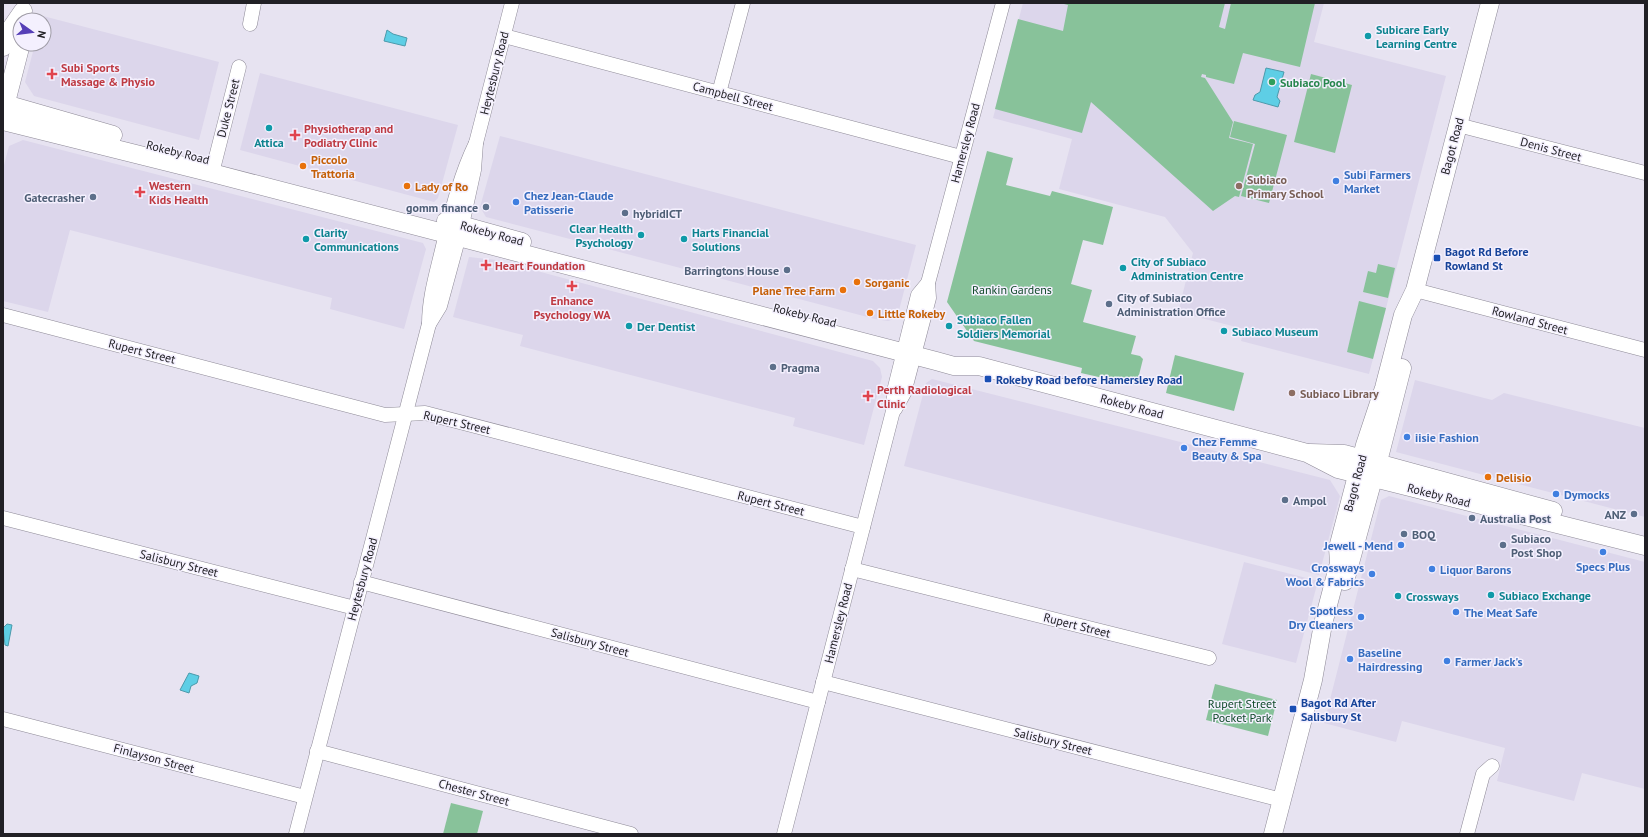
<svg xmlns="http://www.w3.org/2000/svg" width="1648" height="837" font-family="'PT Sans',sans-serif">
	<rect width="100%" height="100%" fill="#e7e3f1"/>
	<g fill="#dcd6eb">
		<polygon points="1023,3 1324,3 1314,42 1446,76 1369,374 1241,341 1244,329 1178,312 1193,253 1165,217 1059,189 1072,139 993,118"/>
		<polygon points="43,16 219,62 199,140 34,96 25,82 35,44 44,44"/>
		<polygon points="260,73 458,125 438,198 434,202 240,150"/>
		<polygon points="500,136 916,245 897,318 888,321 875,319 486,217 480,207"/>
		<polygon points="23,140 423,243 426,249 404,329 330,309 332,298 70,230 48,312 3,301 3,169 9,146"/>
		<polygon points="469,257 496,260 873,361 880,368 882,377 864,445 793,426 795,418 520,346 523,335 453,317"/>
		<polygon points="932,379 1330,480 1340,496 1319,575 904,466 926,383"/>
		<polygon points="1415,380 1492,400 1504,393 1645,428 1645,517 1396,452"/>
		<polygon points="1389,496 1645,562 1645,789 1582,773 1574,801 1497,781 1505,748 1402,721 1396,742 1324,723 1381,500"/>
		<polygon points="1244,562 1318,581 1296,663 1222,644"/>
	</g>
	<g fill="#88c29a">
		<polygon points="1060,3 1225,3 1219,27 1225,29 1231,3 1315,3 1300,67 1243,53 1234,84 1206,77 1206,75 1202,74 1201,77 1205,78 1233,122 1229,138 1253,144 1239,197 1235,196 1213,211 1091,102 1082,133 995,109 1018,19 1063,31 1068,5"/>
		<polygon points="1311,74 1352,85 1335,153 1294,142"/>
		<polygon points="1234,121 1287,135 1269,203 1241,196 1255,144 1230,137"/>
		<polygon points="987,151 1013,158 1006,185 1050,196 1052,191 1113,207 1103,245 1083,240 1071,284 1092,290 1083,322 1136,336 1131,354 1140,356 1143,359 1137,383 1134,385 1081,373 1082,368 974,341 947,302"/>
		<polygon points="1378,264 1395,268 1388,298 1363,292 1368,271 1376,273"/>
		<polygon points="1359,301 1386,308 1373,359 1347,352"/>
		<polygon points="1175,355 1244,373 1234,411 1166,393"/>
		<polygon points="1215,684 1277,700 1268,736 1206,720"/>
		<polygon points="451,803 483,811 477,834 443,834"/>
	</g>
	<g fill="#5ecee5" stroke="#4c9aab">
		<polygon points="387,30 393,34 407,38 405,46 384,41"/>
		<polygon points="1266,68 1284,72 1277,97 1280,101 1278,107 1253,100 1255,95 1260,92"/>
		<polygon points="7,624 12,625 8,646 5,645 3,628"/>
		<polygon points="189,673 199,676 197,683 191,686 189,693 180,690"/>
	</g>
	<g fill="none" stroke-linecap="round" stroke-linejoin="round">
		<defs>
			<g id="minor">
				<polyline points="250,24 254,3"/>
				<polyline points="504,36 961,157"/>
				<polyline points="719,93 743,3"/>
				<polyline points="1458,125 1645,173"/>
				<polyline points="212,173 239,67"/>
				<polyline points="1415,290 1645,350"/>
				<polyline points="3,315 385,415 425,413 863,527"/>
				<polyline points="429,324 440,306 462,225 474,170 476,143 512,3"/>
				<polyline points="895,409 904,393 929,298 928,283 1003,3"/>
				<polyline points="3,518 355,608"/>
				<polyline points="852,569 1209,658"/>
				<polyline points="361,582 818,702"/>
				<polyline points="823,682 1282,800"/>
				<polyline points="3,719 305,797"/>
				<polyline points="317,751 631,834"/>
				<path d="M296,834L429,324C429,297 437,272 443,246C452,210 460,176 476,143"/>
				<polyline points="784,834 893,411 894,391 918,295 928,283"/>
				<polyline points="1467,834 1483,774 1492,766"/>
			</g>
			<g id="major">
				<polyline points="3,47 7,34 23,11"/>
				<polyline points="5,104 113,135"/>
				<polyline points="3,114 21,44"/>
				<polyline points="3,121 212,173 936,361 954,366 979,366 1307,453 1338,469 1645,546"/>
				<polyline points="446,221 522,242"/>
				<polyline points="1310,453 1344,454 1553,511"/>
				<polyline points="1345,581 1381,450 1402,368"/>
				<polyline points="1273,834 1313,680 1323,624 1339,563 1338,548 1365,445 1384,388 1403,315 1415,290 1490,3"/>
			</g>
		</defs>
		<use href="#minor" stroke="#8e8a97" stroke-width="15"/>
		<use href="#major" stroke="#8e8a97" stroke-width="19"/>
		<use href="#minor" stroke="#fff" stroke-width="14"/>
		<use href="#major" stroke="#fff" stroke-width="18"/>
	</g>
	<g fill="#0f9aa8" stroke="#f4f0fe" stroke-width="1.5">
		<circle cx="1368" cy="36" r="4"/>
		<circle cx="269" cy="128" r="4"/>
		<circle cx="641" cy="235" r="4"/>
		<circle cx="306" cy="239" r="4"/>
		<circle cx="684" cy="239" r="4"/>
		<circle cx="1123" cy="268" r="4"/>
		<circle cx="629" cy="326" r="4"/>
		<circle cx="949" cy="326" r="4"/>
		<circle cx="1224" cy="331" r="4"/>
		<circle cx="1491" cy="595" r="4"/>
		<circle cx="1398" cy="596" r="4"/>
	</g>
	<g fill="#e0444e" stroke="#f4f0fe" stroke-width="1.5">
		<path d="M50 68h4v4h4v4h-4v4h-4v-4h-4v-4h4z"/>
		<path d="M293 129h4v4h4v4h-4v4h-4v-4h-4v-4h4z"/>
		<path d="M138 186h4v4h4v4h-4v4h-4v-4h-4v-4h4z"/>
		<path d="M484 259h4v4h4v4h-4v4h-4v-4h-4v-4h4z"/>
		<path d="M570 280h4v4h4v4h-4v4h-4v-4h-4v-4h4z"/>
		<path d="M866 390h4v4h4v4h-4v4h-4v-4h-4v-4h4z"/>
	</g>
	<circle fill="#2e9e5b" stroke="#f4f0fe" stroke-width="1.5" cx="1272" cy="82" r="4"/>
	<g fill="#e8710a" stroke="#f4f0fe" stroke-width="1.5">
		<circle cx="303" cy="166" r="4"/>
		<circle cx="407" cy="186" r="4"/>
		<circle cx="857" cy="282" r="4"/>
		<circle cx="843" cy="290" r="4"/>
		<circle cx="870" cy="313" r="4"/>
		<circle cx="1488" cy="477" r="4"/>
	</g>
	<g fill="#3f7fe0" stroke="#f4f0fe" stroke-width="1.5">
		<circle cx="1336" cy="181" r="4"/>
		<circle cx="516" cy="202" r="4"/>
		<circle cx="1407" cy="437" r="4"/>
		<circle cx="1184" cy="448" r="4"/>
		<circle cx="1556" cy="494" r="4"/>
		<circle cx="1401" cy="545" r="4"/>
		<circle cx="1603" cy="552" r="4"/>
		<circle cx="1432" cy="569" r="4"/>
		<circle cx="1372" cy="574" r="4"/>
		<circle cx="1456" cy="612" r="4"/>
		<circle cx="1361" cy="617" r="4"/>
		<circle cx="1350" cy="659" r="4"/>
		<circle cx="1447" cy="661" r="4"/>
	</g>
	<g fill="#8d6e63" stroke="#f4f0fe" stroke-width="1.5">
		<circle cx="1239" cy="186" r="4"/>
		<circle cx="1292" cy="393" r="4"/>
	</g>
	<g fill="#5c6f8a" stroke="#f4f0fe" stroke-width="1.5">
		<circle cx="93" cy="197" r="4"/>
		<circle cx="486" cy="207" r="4"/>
		<circle cx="625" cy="213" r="4"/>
		<circle cx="787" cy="270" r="4"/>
		<circle cx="1109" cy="304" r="4"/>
		<circle cx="773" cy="367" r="4"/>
		<circle cx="1285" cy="500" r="4"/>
		<circle cx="1634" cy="514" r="4"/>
		<circle cx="1472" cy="518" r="4"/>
		<circle cx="1404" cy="534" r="4"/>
		<circle cx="1503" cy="545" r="4"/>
	</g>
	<g fill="#1a4fb4" stroke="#f4f0fe" stroke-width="1.5">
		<rect x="1433" y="254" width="8" height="8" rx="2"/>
		<rect x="984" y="375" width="8" height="8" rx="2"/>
		<rect x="1289" y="705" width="8" height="8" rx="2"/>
	</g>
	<g text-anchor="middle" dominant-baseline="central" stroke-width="3" stroke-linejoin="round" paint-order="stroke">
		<g font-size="12" font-weight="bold" fill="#0d838f" stroke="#f4f0fe" text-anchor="start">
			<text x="1376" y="29">Subicare Early<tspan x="1376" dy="14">Learning Centre</tspan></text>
			<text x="269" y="142" text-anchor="middle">Attica</text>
			<text x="633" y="228" text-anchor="end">Clear Health<tspan x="633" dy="14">Psychology</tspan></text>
			<text x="314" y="232">Clarity<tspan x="314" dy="14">Communications</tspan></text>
			<text x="692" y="232">Harts Financial<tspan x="692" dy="14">Solutions</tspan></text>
			<text x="1131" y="261">City of Subiaco<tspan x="1131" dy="14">Administration Centre</tspan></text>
			<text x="957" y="319">Subiaco Fallen<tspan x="957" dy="14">Soldiers Memorial</tspan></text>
			<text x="637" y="326">Der Dentist</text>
			<text x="1232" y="331">Subiaco Museum</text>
			<text x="1499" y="595">Subiaco Exchange</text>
			<text x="1406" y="596">Crossways</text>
		</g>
		<g font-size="12" font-weight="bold" fill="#be3a42" stroke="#f4f0fe" text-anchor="start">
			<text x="61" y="67">Subi Sports<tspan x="61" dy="14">Massage &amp; Physio</tspan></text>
			<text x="304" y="128">Physiotherap and<tspan x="304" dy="14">Podiatry Clinic</tspan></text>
			<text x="149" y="185">Western<tspan x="149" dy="14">Kids Health</tspan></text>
			<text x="495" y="265">Heart Foundation</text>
			<text x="572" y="300" text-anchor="middle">Enhance<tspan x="572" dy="14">Psychology WA</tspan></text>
			<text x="877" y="389">Perth Radiological<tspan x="877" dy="14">Clinic</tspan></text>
		</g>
		<g font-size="12" fill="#212025" stroke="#f4f0fe">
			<text transform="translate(494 73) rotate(-76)">Heytesbury Road</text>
			<text transform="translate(733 96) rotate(15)">Campbell Street</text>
			<text transform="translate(228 108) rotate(-76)">Duke Street</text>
			<text transform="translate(965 143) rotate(-75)">Hamersley Road</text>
			<text transform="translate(1452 146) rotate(-75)">Bagot Road</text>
			<text transform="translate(1551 149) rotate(15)">Denis Street</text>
			<text transform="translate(178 152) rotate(14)">Rokeby Road</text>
			<text transform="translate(492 233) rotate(15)">Rokeby Road</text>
			<text transform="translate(805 315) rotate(14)">Rokeby Road</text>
			<text transform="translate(1530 320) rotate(15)">Rowland Street</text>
			<text transform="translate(142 351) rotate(14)">Rupert Street</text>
			<text transform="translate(1132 406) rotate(15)">Rokeby Road</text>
			<text transform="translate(457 422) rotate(13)">Rupert Street</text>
			<text transform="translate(1355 483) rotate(-75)">Bagot Road</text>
			<text transform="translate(1439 495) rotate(14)">Rokeby Road</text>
			<text transform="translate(771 503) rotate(14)">Rupert Street</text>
			<text transform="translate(179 563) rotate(14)">Salisbury Street</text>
			<text transform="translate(362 579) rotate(-75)">Heytesbury Road</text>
			<text transform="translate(838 623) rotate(-76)">Hamersley Road</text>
			<text transform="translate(1077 625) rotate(14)">Rupert Street</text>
			<text transform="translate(590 642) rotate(15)">Salisbury Street</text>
			<text transform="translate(1053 741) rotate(14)">Salisbury Street</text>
			<text transform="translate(154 758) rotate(15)">Finlayson Street</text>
			<text transform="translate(474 792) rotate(15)">Chester Street</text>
		</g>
		<g font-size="12" font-weight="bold" fill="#27864d" stroke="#f4f0fe" text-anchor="start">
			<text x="1280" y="82">Subiaco Pool</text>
		</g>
		<g font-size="12" font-weight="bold" fill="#c56008" stroke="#f4f0fe" text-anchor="start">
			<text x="311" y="159">Piccolo<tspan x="311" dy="14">Trattoria</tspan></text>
			<text x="415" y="186">Lady of Ro</text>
			<text x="865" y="282">Sorganic</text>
			<text x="835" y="290" text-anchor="end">Plane Tree Farm</text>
			<text x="878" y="313">Little Rokeby</text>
			<text x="1496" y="477">Delisio</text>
		</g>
		<g font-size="12" font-weight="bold" fill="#366cbe" stroke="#f4f0fe" text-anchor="start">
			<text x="1344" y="174">Subi Farmers<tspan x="1344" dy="14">Market</tspan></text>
			<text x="524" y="195">Chez Jean-Claude<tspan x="524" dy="14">Patisserie</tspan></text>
			<text x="1415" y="437">iisie Fashion</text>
			<text x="1192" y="441">Chez Femme<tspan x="1192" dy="14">Beauty &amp; Spa</tspan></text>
			<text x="1564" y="494">Dymocks</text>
			<text x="1393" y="545" text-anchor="end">Jewell - Mend</text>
			<text x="1603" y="566" text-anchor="middle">Specs Plus</text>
			<text x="1364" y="567" text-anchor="end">Crossways<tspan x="1364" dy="14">Wool &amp; Fabrics</tspan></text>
			<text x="1440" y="569">Liquor Barons</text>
			<text x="1353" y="610" text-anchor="end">Spotless<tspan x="1353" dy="14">Dry Cleaners</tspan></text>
			<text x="1464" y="612">The Meat Safe</text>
			<text x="1358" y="652">Baseline<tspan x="1358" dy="14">Hairdressing</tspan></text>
			<text x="1455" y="661">Farmer Jack's</text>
		</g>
		<g font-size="12" font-weight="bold" fill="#785e54" stroke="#f4f0fe" text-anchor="start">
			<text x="1247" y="179">Subiaco<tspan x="1247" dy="14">Primary School</tspan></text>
			<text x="1300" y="393">Subiaco Library</text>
		</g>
		<g font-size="12" font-weight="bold" fill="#4e5e75" stroke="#f4f0fe" text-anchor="start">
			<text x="85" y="197" text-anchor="end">Gatecrasher</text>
			<text x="478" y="207" text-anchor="end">gomm finance</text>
			<text x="633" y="213">hybridICT</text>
			<text x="779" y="270" text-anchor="end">Barringtons House</text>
			<text x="1117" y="297">City of Subiaco<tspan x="1117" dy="14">Administration Office</tspan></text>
			<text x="781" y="367">Pragma</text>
			<text x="1293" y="500">Ampol</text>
			<text x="1626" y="514" text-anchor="end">ANZ</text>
			<text x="1480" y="518">Australia Post</text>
			<text x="1412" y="534">BOQ</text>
			<text x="1511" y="538">Subiaco<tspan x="1511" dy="14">Post Shop</tspan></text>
		</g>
		<g font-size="12" font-weight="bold" fill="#164399" stroke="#f4f0fe" text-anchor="start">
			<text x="1445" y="251">Bagot Rd Before<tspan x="1445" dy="14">Rowland St</tspan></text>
			<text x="996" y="379">Rokeby Road before Hamersley Road</text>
			<text x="1301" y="702">Bagot Rd After<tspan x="1301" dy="14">Salisbury St</tspan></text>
		</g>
		<g font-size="12" fill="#0f4928" stroke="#f4f0fe">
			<text x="1012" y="289">Rankin Gardens</text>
			<text x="1242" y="703">Rupert Street<tspan x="1242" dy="14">Pocket Park</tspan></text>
		</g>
	</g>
	<rect width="1648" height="837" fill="none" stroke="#212025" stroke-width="8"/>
	<g transform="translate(32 32) rotate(104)"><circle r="19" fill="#f4f0fe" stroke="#a09da7"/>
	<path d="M0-3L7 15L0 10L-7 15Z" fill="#563fb7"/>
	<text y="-6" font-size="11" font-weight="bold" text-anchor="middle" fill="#212025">N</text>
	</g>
</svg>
